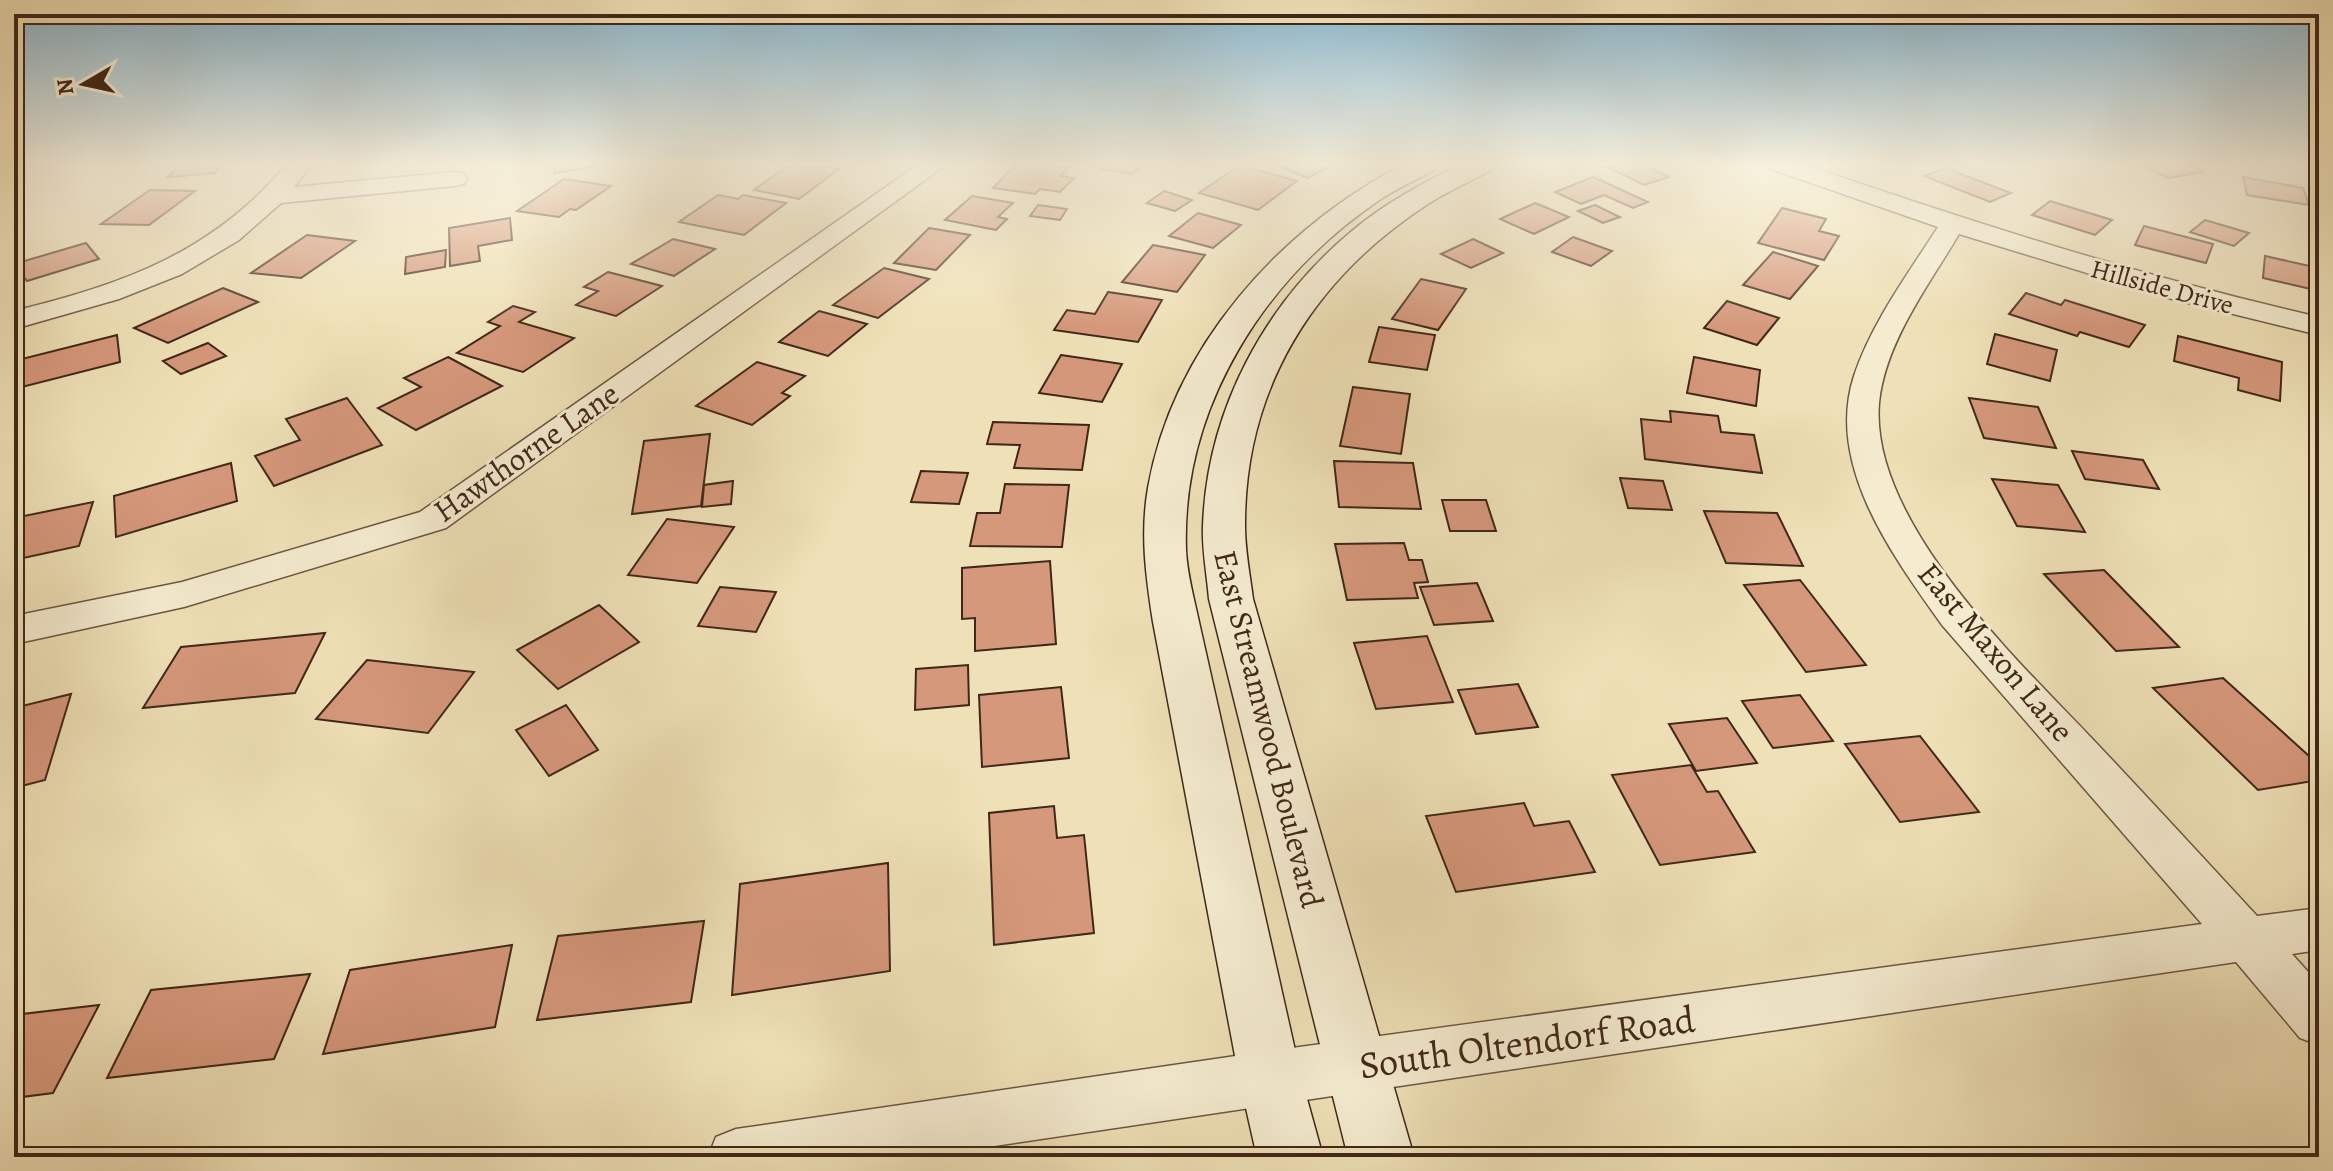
<svg xmlns="http://www.w3.org/2000/svg" width="2333" height="1171" font-family="Alegreya,serif">
	<rect width="100%" height="100%" fill="#efe1b7"/>
	<filter id="stains"><feTurbulence type="fractalNoise" baseFrequency=".0025" numOctaves="4"/><feColorMatrix values="0 0 0 0 .2 0 0 0 0 .09 0 0 0 0 .02 0 0 0 .5 -.17"/></filter>
	<radialGradient id="worn" r=".72"><stop offset=".6" stop-color="#630" stop-opacity="0"/><stop offset="1" stop-color="#630" stop-opacity=".3"/></radialGradient>
	<g fill="#d6987b" stroke="#40271a" stroke-width="2">
		<polygon points="180,164 223,164 215,173 168,177"/>
		<polygon points="553,164 605,164 605,165 555,173"/>
		<polygon points="790,164 810,164 839,169 799,199 754,190"/>
		<polygon points="1016,164 1070,166 1060,176 1074,178 1060,192 1040,189 1035,194 993,188"/>
		<polygon points="1106,164 1143,164 1132,174 1101,169"/>
		<polygon points="1282,164 1334,164 1308,178 1277,166"/>
		<polygon points="1601,164 1664,164 1652,169 1669,177 1644,185"/>
		<polygon points="2139,164 2187,164 2203,172 2168,178"/>
		<polygon points="1240,165 1297,181 1258,210 1199,193"/>
		<polygon points="1945,168 2011,193 1990,202 1924,176"/>
		<polygon points="1593,177 1648,202 1633,208 1604,195 1581,204 1555,192"/>
		<polygon points="2243,177 2303,188 2309,205 2247,195"/>
		<polygon points="564,179 611,186 576,210 570,209 559,217 517,211"/>
		<polygon points="150,190 195,191 149,225 101,224"/>
		<polygon points="1164,191 1192,200 1175,211 1147,203"/>
		<polygon points="718,195 738,199 743,195 786,203 744,235 679,222"/>
		<polygon points="972,196 1013,203 998,217 1007,219 996,230 945,220"/>
		<polygon points="2050,201 2112,220 2095,235 2032,215"/>
		<polygon points="1535,203 1569,217 1534,234 1500,219"/>
		<polygon points="1038,205 1067,209 1060,220 1030,216"/>
		<polygon points="1595,205 1620,217 1603,223 1578,211"/>
		<polygon points="1782,208 1826,219 1819,231 1839,236 1824,260 1758,243"/>
		<polygon points="1198,213 1241,225 1213,248 1169,236"/>
		<polygon points="510,218 512,240 478,246 480,261 450,266 449,228"/>
		<polygon points="2205,220 2249,233 2234,246 2190,232"/>
		<polygon points="2144,226 2213,244 2206,263 2135,245"/>
		<polygon points="929,228 970,235 936,270 894,263"/>
		<polygon points="307,235 355,241 301,278 251,273"/>
		<polygon points="1573,237 1612,251 1591,266 1552,252"/>
		<polygon points="673,239 715,249 674,276 631,264"/>
		<polygon points="1473,239 1503,253 1471,268 1441,254"/>
		<polygon points="86,243 99,259 27,281 14,264"/>
		<polygon points="1153,245 1205,255 1177,292 1122,282"/>
		<polygon points="446,250 445,267 405,274 406,257"/>
		<polygon points="1773,252 1818,266 1790,299 1743,285"/>
		<polygon points="2265,256 2319,268 2319,291 2263,278"/>
		<polygon points="884,268 929,279 878,318 833,305"/>
		<polygon points="608,272 662,286 616,316 576,305 598,291 584,287"/>
		<polygon points="1421,279 1466,289 1438,330 1392,319"/>
		<polygon points="223,288 258,302 168,343 134,328"/>
		<polygon points="1108,292 1162,300 1138,342 1054,330 1067,310 1095,314"/>
		<polygon points="2026,293 2061,305 2065,300 2145,325 2129,347 2080,332 2077,336 2009,314"/>
		<polygon points="1727,301 1779,318 1757,345 1704,328"/>
		<polygon points="513,306 535,312 519,322 574,338 523,372 457,353 500,326 488,322"/>
		<polygon points="819,311 867,324 828,356 779,342"/>
		<polygon points="1379,327 1435,335 1427,370 1369,362"/>
		<polygon points="1995,334 2057,350 2050,381 1987,364"/>
		<polygon points="117,335 120,362 14,389 14,361"/>
		<polygon points="2178,336 2282,362 2280,401 2238,390 2239,378 2174,361"/>
		<polygon points="208,343 226,356 181,374 163,361"/>
		<polygon points="1061,355 1122,364 1102,402 1039,393"/>
		<polygon points="448,357 502,386 416,430 378,408 421,387 404,378"/>
		<polygon points="1694,357 1760,370 1756,406 1687,393"/>
		<polygon points="757,362 805,376 782,393 790,396 752,425 696,406"/>
		<polygon points="1353,387 1410,394 1401,454 1340,446"/>
		<polygon points="347,398 382,445 274,486 255,456 300,440 286,419"/>
		<polygon points="1969,398 2038,407 2056,448 1984,438"/>
		<polygon points="1670,411 1718,416 1721,432 1754,435 1762,473 1645,459 1641,419 1671,422"/>
		<polygon points="993,422 1089,425 1082,470 1014,468 1020,445 987,444"/>
		<polygon points="710,434 701,506 632,514 644,441"/>
		<polygon points="2072,451 2143,460 2159,489 2085,479"/>
		<polygon points="1334,461 1413,463 1421,509 1339,507"/>
		<polygon points="231,463 237,501 116,537 114,496"/>
		<polygon points="921,471 968,473 959,504 911,502"/>
		<polygon points="1620,478 1663,481 1672,510 1628,508"/>
		<polygon points="1992,479 2058,485 2085,532 2017,526"/>
		<polygon points="733,481 731,504 702,507 704,485"/>
		<polygon points="1005,484 1069,485 1062,547 970,546 977,513 1000,513"/>
		<polygon points="1442,500 1486,500 1496,531 1450,531"/>
		<polygon points="93,502 79,546 14,560 14,518"/>
		<polygon points="1704,511 1777,513 1803,566 1726,563"/>
		<polygon points="667,519 734,527 697,583 628,575"/>
		<polygon points="1404,543 1409,560 1422,560 1428,582 1414,583 1418,598 1347,600 1335,544"/>
		<polygon points="1050,561 1056,644 975,651 975,618 962,619 962,568"/>
		<polygon points="2104,570 2179,647 2116,651 2044,574"/>
		<polygon points="1800,580 1866,665 1806,672 1744,585"/>
		<polygon points="1477,583 1493,621 1434,625 1420,587"/>
		<polygon points="720,587 776,592 756,632 698,626"/>
		<polygon points="599,605 639,642 558,689 517,650"/>
		<polygon points="325,633 295,693 143,708 181,647"/>
		<polygon points="1427,636 1453,702 1376,709 1354,643"/>
		<polygon points="367,660 474,672 428,733 316,719"/>
		<polygon points="968,665 969,705 915,710 916,669"/>
		<polygon points="2223,678 2319,765 2319,780 2258,790 2153,688"/>
		<polygon points="1518,684 1538,727 1476,734 1458,690"/>
		<polygon points="1061,687 1069,758 982,767 979,695"/>
		<polygon points="71,694 45,780 14,788 14,708"/>
		<polygon points="1800,695 1833,741 1773,748 1742,701"/>
		<polygon points="566,705 598,750 549,776 516,730"/>
		<polygon points="1727,718 1757,763 1696,771 1669,724"/>
		<polygon points="1920,736 1979,812 1900,822 1845,744"/>
		<polygon points="1691,765 1707,792 1718,791 1755,852 1660,865 1612,775"/>
		<polygon points="1524,803 1534,826 1569,821 1595,872 1456,892 1426,816"/>
		<polygon points="1054,806 1057,838 1084,835 1094,933 994,945 989,813"/>
		<polygon points="888,863 890,971 732,995 740,884"/>
		<polygon points="704,921 691,1002 537,1020 558,936"/>
		<polygon points="512,945 495,1027 323,1054 350,970"/>
		<polygon points="310,974 274,1059 107,1078 151,990"/>
		<polygon points="99,1005 53,1093 14,1098 14,1015"/>
	</g>
	<g fill="none" stroke-linecap="round" stroke-linejoin="round">
		<defs>
			<g id="street">
				<path d="M287,164H312L294,187L455,172L464,174L467,179L464,184L455,186L281,203L239,240L182,274L119,299L14,329V311C124,284 212,253 287,164Z"/>
				<polygon points="919,164 947,164 446,528 184,607 14,644 14,616 182,582 420,512"/>
				<path d="M1768,164H1803C1973,223 2144,277 2319,317V335L2172,299L1959,234C1929,285 1885,342 1879,403C1869,524 2024,666 2100,747C2153,803 2205,860 2257,916L2319,908V950L2292,954L2319,984V1045L2300,1038L2236,962L920,1157H708L716,1137L736,1129L1270,1051L2202,924L1942,625C1893,556 1825,465 1854,376C1872,322 1908,274 1938,227L1771,169Z"/>
			</g>
			<g id="secondary">
				<path d="M1404,164H1439L1435,170C1417,179 1398,188 1381,199C1265,277 1181,407 1186,550C1187,574 1194,598 1199,622L1301,1077L1323,1157H1257L1239,1077L1153,622C1146,577 1140,534 1148,488C1173,346 1280,229 1404,164Z"/>
				<path d="M1461,164H1496L1492,170C1471,181 1448,191 1428,204C1314,278 1244,388 1245,527C1245,550 1250,575 1253,599L1414,1157H1348L1209,599C1207,575 1202,550 1203,526C1207,411 1264,304 1352,231C1385,203 1423,183 1461,164Z"/>
			</g>
		</defs>
		<use href="#street" stroke="#6c5641" stroke-width="3"/>
		<use href="#secondary" stroke="#40271a" stroke-width="3"/>
		<use href="#street" fill="#f5ecd0" fill-rule="evenodd"/>
		<use href="#secondary" fill="#f5ecd0" fill-rule="evenodd"/>
	</g>
	<linearGradient id="sky" x2="0" y2="1"><stop stop-color="#89b8d1"/><stop offset="0.5" stop-color="#f8f2df"/><stop offset="1" stop-color="#f8f2df" stop-opacity="0"/></linearGradient>
	<rect width="2333" height="328" fill="url(#sky)"/>
	<g text-anchor="middle" dominant-baseline="central" stroke-width="6" stroke-linejoin="round" paint-order="stroke">
		<g font-size="26" fill="#40271a" stroke="#f5ecd0">
			<text transform="translate(2162 287) rotate(15)">Hillside Drive</text>
		</g>
		<g font-size="32" fill="#40271a" stroke="#f5ecd0">
			<text transform="translate(526 452) rotate(-35)">Hawthorne Lane</text>
			<text transform="translate(1996 652) rotate(50)">East Maxon Lane</text>
			<text transform="translate(1269 729) rotate(76)">East Streamwood Boulevard</text>
		</g>
		<g font-size="38" fill="#40271a" stroke="#f5ecd0">
			<text transform="translate(1527 1042) rotate(-8)">South Oltendorf Road</text>
		</g>
	</g>
	<rect width="2333" height="1171" fill="none" stroke="#efe1b7" stroke-width="48"/>
	<rect x="16" y="16" width="2301" height="1139" fill="none" stroke="#40271a" stroke-width="4"/>
	<rect x="24" y="24" width="2285" height="1123" fill="none" stroke="#40271a" stroke-width="2"/>
	<g transform="translate(84 84) rotate(261)" stroke="#f5ecd0" stroke-width="6" paint-order="stroke">
	<path d="M0-6L14 30L0 20L-14 30Z" fill="#40271a"/>
	<text y="-12" font-size="22" font-weight="bold" text-anchor="middle" fill="#40271a">N</text>
	</g>
	<rect width="100%" height="100%" filter="url(#stains)"/>
	<rect width="100%" height="100%" fill="url(#worn)"/>
</svg>
